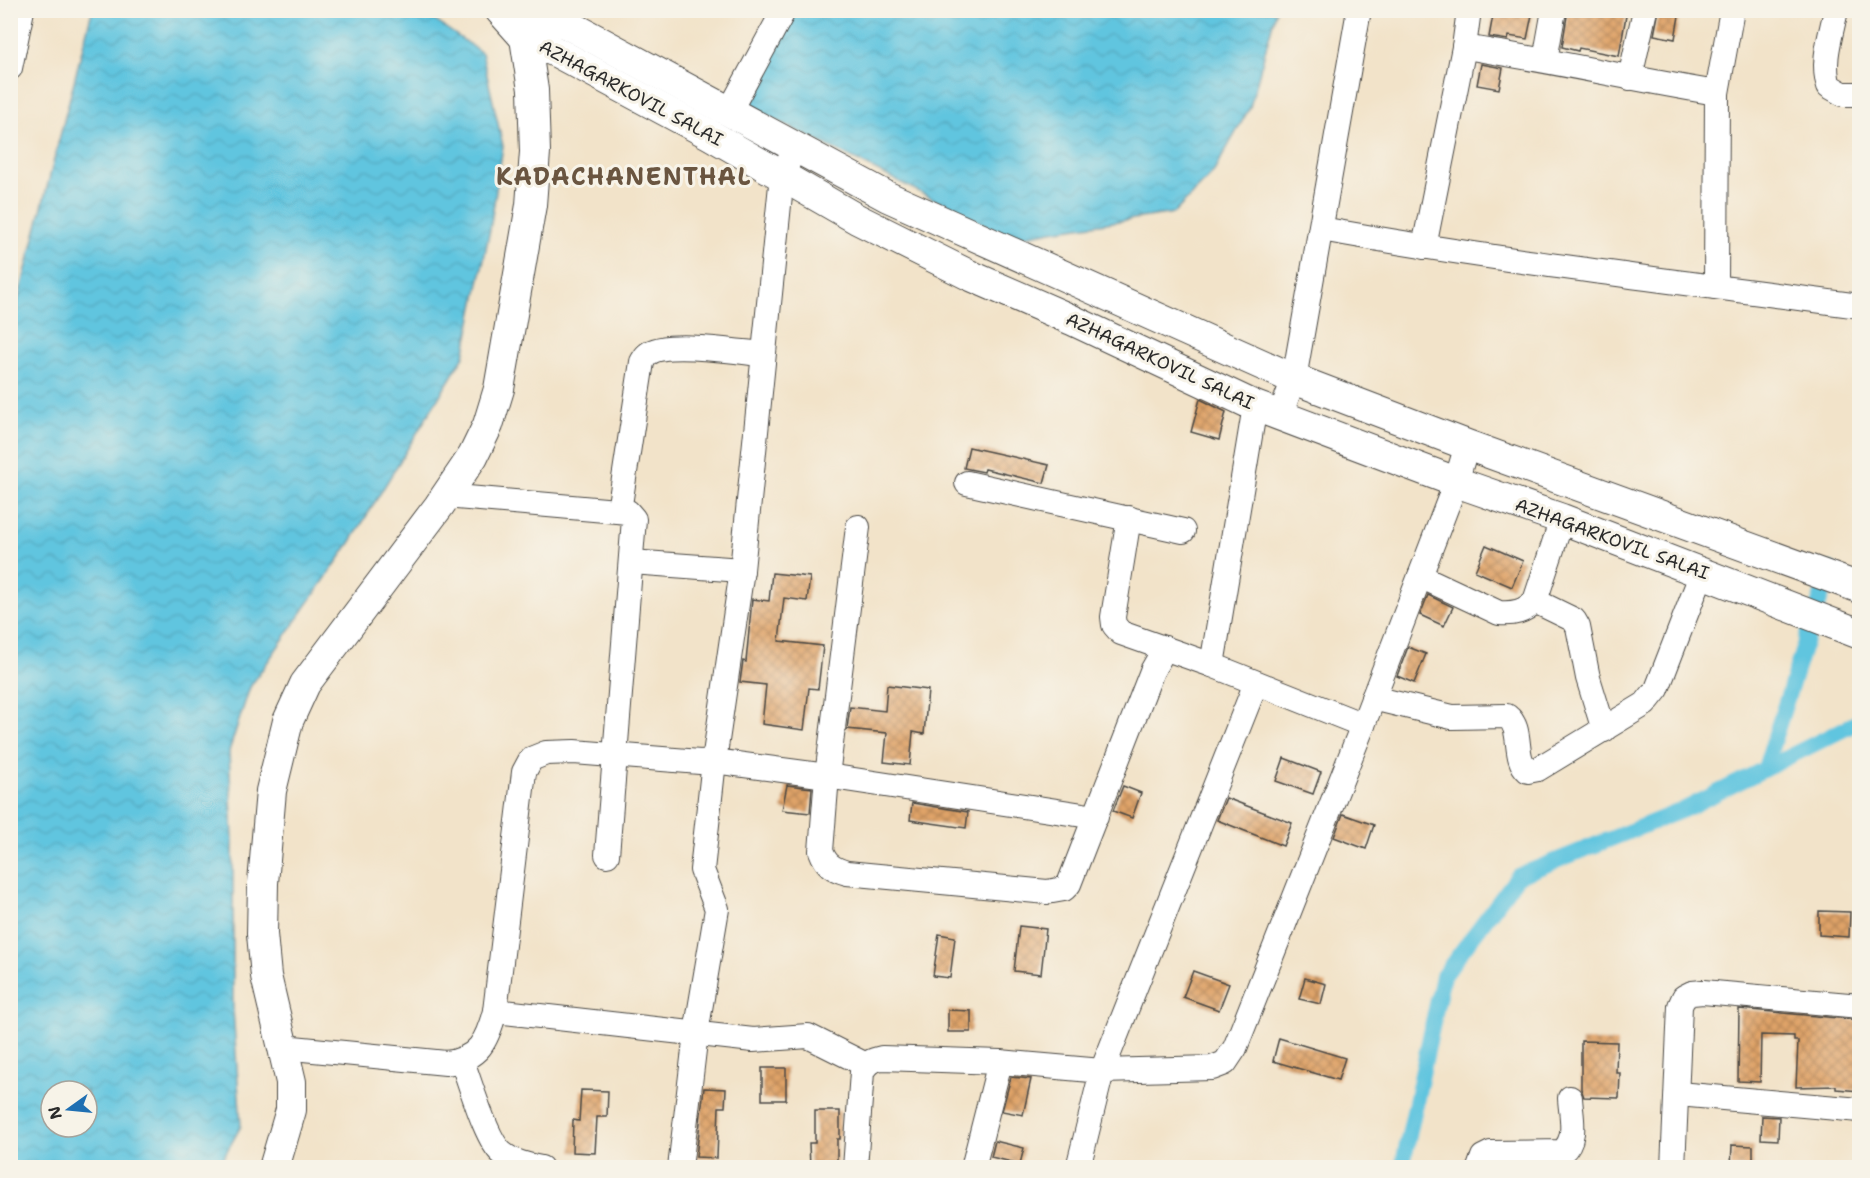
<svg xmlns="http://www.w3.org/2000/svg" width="1870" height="1178" font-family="'Shantell Sans',sans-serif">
	<defs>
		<pattern id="water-waves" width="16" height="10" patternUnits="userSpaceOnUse" patternTransform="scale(1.5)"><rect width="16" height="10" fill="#61c5df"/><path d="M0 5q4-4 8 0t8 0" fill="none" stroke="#54a9c0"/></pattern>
		<pattern id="building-cross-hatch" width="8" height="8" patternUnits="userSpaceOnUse" patternTransform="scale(1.5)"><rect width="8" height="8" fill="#dfa368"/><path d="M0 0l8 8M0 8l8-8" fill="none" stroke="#b58556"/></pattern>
	</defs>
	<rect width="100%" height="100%" fill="#f7f3e8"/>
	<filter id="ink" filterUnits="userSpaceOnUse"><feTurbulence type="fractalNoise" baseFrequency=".0167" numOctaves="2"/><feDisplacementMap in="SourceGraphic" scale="12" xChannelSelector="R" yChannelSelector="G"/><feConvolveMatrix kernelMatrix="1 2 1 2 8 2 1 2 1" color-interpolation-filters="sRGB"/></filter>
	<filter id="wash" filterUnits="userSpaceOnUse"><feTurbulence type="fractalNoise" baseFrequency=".008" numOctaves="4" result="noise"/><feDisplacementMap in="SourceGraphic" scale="24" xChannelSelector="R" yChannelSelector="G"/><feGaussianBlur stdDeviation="1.35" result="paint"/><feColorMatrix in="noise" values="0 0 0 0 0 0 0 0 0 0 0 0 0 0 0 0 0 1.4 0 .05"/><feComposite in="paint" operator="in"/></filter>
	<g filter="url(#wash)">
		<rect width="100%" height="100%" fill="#f2e3c9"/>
		<g fill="url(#water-waves)" stroke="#467885" stroke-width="1.5" fill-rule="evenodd">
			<path d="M92,11H421L482,53L503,146L490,229L464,356L350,543L250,687L229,751L233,841V1009L241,1126L218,1167H11V328ZM51,1091H87V1127H51Z"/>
			<polygon points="794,11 1276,11 1250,107 1213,173 1174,213 1051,231 1013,239 748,106"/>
		</g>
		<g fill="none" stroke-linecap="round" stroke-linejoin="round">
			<g stroke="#61c5df" stroke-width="16">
				<polyline points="1765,768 1807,636 1831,570"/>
				<polyline points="1402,1168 1443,976 1518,876 1683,810 1860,721"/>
			</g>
		</g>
		<g id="blocks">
			<g fill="url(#building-cross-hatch)">
				<polygon points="1494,10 1533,10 1527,39 1509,36 1508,40 1489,37"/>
				<polygon points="1568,10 1627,10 1619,56 1579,48 1578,51 1562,47"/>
				<polygon points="1659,10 1680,10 1675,39 1654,35"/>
				<polygon points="1481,64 1503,68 1499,89 1477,85"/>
				<polygon points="1200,399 1226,412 1219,440 1191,432"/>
				<polygon points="969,447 1049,465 1044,483 985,469 984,472 964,468"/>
				<polygon points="1486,545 1523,561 1512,587 1475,571"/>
				<polygon points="772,573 810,577 807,601 784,598 779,641 823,646 818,689 809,688 804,730 762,724 766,685 740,682 743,661 746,662 752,599 769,601"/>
				<polygon points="1428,595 1453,607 1444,626 1420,615"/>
				<polygon points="1408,647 1426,654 1414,683 1397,676"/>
				<polygon points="887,685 928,690 924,734 913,732 910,765 884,762 887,733 847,729 850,707 885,711"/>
				<polygon points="1284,758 1321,772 1313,794 1276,781"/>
				<polygon points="787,785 812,788 810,813 782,810"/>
				<polygon points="1123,786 1141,793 1132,818 1113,811"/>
				<polygon points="1226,798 1292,823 1283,846 1217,820"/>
				<polygon points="912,803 968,812 966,828 910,820"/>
				<polygon points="1343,814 1374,825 1366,849 1334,837"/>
				<polygon points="1819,911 1850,912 1849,937 1819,935"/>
				<polygon points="1019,926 1046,929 1041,974 1014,971"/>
				<polygon points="939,934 955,937 950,978 933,976"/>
				<polygon points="1193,971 1229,984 1219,1010 1183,997"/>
				<polygon points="1305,978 1326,984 1321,1004 1299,999"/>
				<polygon points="1739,1009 1860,1020 1860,1091 1836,1089 1836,1086 1796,1087 1798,1041 1794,1041 1794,1036 1761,1035 1760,1082 1738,1081"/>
				<polygon points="948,1010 971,1011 971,1032 948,1032"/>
				<polygon points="1279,1038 1345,1058 1338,1080 1273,1061"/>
				<polygon points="1581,1041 1617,1042 1616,1073 1620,1073 1619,1098 1584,1097 1581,1089"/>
				<rect x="762" y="1068" width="24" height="32"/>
				<polygon points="1011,1077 1031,1079 1023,1115 1002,1111"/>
				<polygon points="704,1088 726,1089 725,1107 719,1107 717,1158 696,1157"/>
				<polygon points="581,1090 608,1091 607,1117 597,1117 595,1153 572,1152 573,1120 579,1121"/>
				<polygon points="815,1111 840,1111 840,1139 837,1139 837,1167 810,1167 809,1143 815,1143"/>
				<polygon points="1762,1116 1779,1117 1778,1140 1761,1139"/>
				<polygon points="995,1141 1024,1148 1020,1164 991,1157"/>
				<polygon points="1732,1145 1753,1146 1753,1167 1731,1167"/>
			</g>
		</g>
	</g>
	<g filter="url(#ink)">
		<use href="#blocks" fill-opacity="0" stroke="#494743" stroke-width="1.5"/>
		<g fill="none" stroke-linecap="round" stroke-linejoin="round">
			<defs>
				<g id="minor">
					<path d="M1836,10C1831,35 1821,62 1829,86L1843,94H1860"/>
					<path d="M1464,47C1549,60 1632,79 1717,93L1732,10"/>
					<polyline points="1545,60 1554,10"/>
					<polyline points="10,68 22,10"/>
					<polyline points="1630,78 1645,10"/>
					<polyline points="730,110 784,10"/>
					<path d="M1321,229C1499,261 1680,282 1860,306"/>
					<polyline points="1424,247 1464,47 1469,10"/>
					<polyline points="1716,287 1717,93"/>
					<polyline points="1280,415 1294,379 1359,10"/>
					<polyline points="967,483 1183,531"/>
					<polyline points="445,496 628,512 634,519 607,855"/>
					<path d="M619,511L642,362C644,359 645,356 648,354C665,340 739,352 762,354"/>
					<polyline points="1129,518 1113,617 1114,625 1121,633 1212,665 1363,725"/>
					<path d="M858,527L827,776L821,851C826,865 833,869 847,873L1047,892L1064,889L1069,884L1152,671L1165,648"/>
					<polyline points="631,562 742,570"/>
					<path d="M1420,576L1499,613C1514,614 1524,612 1535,601L1562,519"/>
					<polyline points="1535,601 1574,620 1578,627 1588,678 1604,730"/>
					<polyline points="1212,665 1255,406"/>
					<path d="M1373,698L1452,717L1507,716C1524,729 1512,757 1528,771L1538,769L1645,704L1657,689L1702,573"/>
					<polyline points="495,1011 753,1040 808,1036 866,1065"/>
					<path d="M283,1047L446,1063C479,1059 487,1041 495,1011L524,772L531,759L546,753L574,752L700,762L714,761L827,776L1096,817"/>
					<path d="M462,1061C470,1082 486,1140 502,1153C513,1162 527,1165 541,1168"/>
					<polyline points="1678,1094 1860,1110"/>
					<polyline points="680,1168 696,1033 717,909 702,870 714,761 742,570 782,175 788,163"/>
					<path d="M855,1168L862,1072C867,1062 872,1060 882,1058L1000,1062L1102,1071L1212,1068L1225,1063L1235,1048L1363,725L1456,482L1467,445"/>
					<polyline points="973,1168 1000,1062"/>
					<polyline points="1078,1168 1102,1071 1256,683"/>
					<path d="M1479,1168L1483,1157L1491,1153L1562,1152C1578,1139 1571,1117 1570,1098"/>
					<polyline points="1673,1168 1680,1006 1684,997 1692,993 1703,992 1860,1006"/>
				</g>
				<g id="major">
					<polyline points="500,10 525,38 558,53 709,134 857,219 969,275 1072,320 1255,406 1456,482 1562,519 1860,634"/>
					<polyline points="520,10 567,24 888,197 1294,379 1467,445 1860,588"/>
					<polyline points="274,1168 291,1110 291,1082 266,976 262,934 263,883 271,791 288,721 305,684 439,506 473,456 488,425 499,389 531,205 535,152 533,90 525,38 529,23"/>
				</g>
			</defs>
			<use href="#minor" stroke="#494743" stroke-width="26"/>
			<use href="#major" stroke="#494743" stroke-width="32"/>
			<use href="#minor" stroke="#fff" stroke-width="24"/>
			<use href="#major" stroke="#fff" stroke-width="30"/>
		</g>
	</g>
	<g text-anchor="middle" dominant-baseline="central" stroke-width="6" stroke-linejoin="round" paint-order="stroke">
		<g font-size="18" fill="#2b2b2b" stroke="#f7f3e8">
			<text transform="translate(631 93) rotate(28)">AZHAGARKOVIL SALAI</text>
			<text transform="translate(1160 361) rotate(25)">AZHAGARKOVIL SALAI</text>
			<text transform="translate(1612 539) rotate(20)">AZHAGARKOVIL SALAI</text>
		</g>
		<g font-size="24" font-weight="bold" letter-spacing="1.5" fill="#6a5540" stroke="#f7f3e8">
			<text x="624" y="177">KADACHANENTHAL</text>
		</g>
	</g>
	<rect width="1870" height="1178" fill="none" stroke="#f7f3e8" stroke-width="36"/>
	<g transform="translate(69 1109) rotate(255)"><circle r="28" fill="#f7f3e8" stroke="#a5a39c" stroke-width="1.5"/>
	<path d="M0-4.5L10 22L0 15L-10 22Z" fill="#1f6fb2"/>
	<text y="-9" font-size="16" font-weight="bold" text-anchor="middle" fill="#2b2b2b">N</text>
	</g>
</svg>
